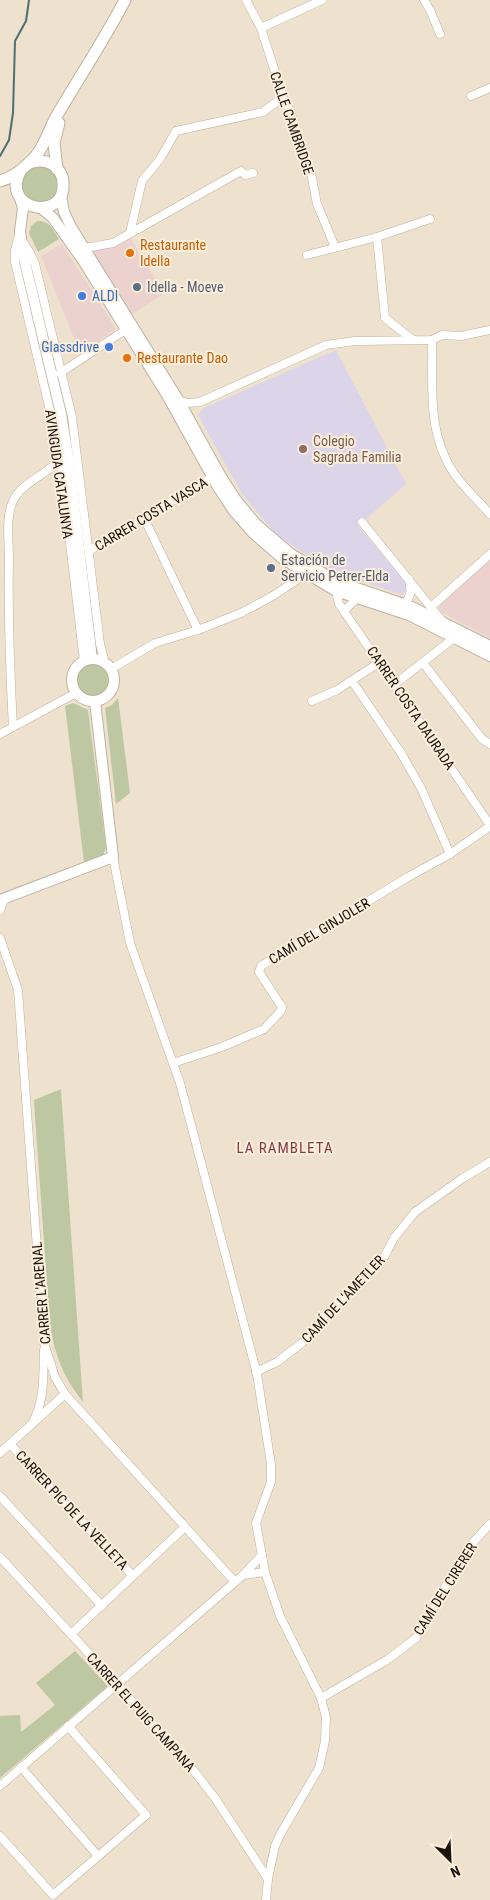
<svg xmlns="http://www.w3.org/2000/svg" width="490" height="1900" font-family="'Roboto Condensed',sans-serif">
	<rect width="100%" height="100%" fill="#eee1ce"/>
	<g fill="#ecd2ce">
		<polygon points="130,237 164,294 132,314 90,250"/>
		<polygon points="62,244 116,329 80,353 41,256"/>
		<polygon points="490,558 490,638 441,612 439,608 440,604"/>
	</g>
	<polygon fill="#dcd5ea" points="336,350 406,484 358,526 409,586 403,595 349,577 315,561 276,534 242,494 198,415 204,408"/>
	<g fill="#bdc8a2">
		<circle cx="40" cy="185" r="19"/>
		<path d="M37,221C50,221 53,229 59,239L38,252L29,233L31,226Z"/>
		<circle cx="92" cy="680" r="16"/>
		<polygon points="118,698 130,793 116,804 105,708 112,705"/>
		<polygon points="73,703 88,710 106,848 103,855 84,862 65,706"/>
		<path d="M61,1089V1090L83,1402C63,1376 56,1358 50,1326L35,1116L34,1100Z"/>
		<polygon points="75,1651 108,1686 0,1778 0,1716 20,1715 21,1732 55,1705 36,1683"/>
	</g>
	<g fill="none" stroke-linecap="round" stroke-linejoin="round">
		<polyline stroke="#4e7070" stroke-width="2" points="0,156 9,140 13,113 15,41 26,21 29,0"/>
		<defs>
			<g id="minor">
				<polyline points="246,0 261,28 283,97 290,111 311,173 317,204 335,247"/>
				<polyline points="424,0 431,12 440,34"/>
				<polyline points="261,28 322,0"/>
				<polyline points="471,96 490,88"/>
				<polyline points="130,233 142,181 160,159 176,131 263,112 283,97"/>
				<polyline points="19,235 15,251 15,262 51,415 60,459 84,661"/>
				<polyline points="377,237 385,318 413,340"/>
				<polyline points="22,240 30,253 35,264 72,417 100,644 105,663"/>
				<polyline points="85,248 113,243 241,171 245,175 253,173"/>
				<polyline points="307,255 377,237 430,219"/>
				<path d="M432,340C433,379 428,421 445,457C454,479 475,497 490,514"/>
				<polyline points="60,373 127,329"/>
				<polyline points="179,401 188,403 200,402 326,345 355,341 432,340 442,335 461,336 490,330"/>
				<polyline points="144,518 198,630"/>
				<polyline points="362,522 442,621"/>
				<polyline points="89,551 212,477"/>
				<polyline points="336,591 339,604 490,825"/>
				<path d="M404,604C412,596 411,590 409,579"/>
				<polyline points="431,607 490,554"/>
				<polyline points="344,611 357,598"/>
				<polyline points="423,663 482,739 490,744"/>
				<polyline points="111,669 155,643 198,630 241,613 271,597 306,574"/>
				<polyline points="352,681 401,753 421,788 450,854"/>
				<polyline points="395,684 454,638"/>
				<polyline points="312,701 337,690 380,662"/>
				<path d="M13,727C10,671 8,615 9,559C9,540 5,516 14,499C24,481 47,475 60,459"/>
				<polyline points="0,734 76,693"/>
				<polyline points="113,857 130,943 180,1083 257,1374 271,1464 271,1482 256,1523 265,1572 280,1616 321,1698 326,1717 325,1741 319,1768 281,1833 275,1846 268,1879 266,1900"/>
				<polyline points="0,910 5,898"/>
				<polyline points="0,938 18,990 44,1343 55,1377 65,1394 235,1582"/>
				<polyline points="173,1063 222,1047 264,1029 281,1011 282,1007 259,972 261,966 408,877 450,854 490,826"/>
				<polyline points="256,1372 277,1362 302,1343 328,1312 383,1259 394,1238 415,1212 463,1178 490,1162"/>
				<path d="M34,1420C45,1398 43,1374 44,1350"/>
				<polyline points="10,1444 133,1576"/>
				<polyline points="0,1453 65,1394"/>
				<polyline points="0,1496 102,1606"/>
				<polyline points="0,1557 117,1684 194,1771 215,1798 268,1879"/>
				<polyline points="243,1575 265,1572"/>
				<polyline points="71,1634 185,1527"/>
				<polyline points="321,1698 387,1660 416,1638 467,1549 490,1524"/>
				<polyline points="21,1767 98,1856"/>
				<polyline points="0,1786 243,1575 262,1555"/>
				<polyline points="0,1836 53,1895 146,1815 68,1726"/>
			</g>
			<g id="tertiary">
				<polyline points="61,196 64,212 71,227 179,401 220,475 236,500 256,524 291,554 336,581 412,607 490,646"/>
				<polyline points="20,198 23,208 20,231 23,254 61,414 69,463 92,659"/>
				<polyline points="41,208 53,218 84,262 167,395 218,487 233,510 253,533 283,559 336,591 409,615 490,656"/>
				<circle cx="93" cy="680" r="21"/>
				<polyline points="0,900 113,857 95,701"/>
			</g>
			<g id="secondary">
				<polyline points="57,169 54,143 59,123"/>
				<path d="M20,172C0,210 66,223 63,183C63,175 58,168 52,164C44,160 37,160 29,163"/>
				<path d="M0,181C12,178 20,171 29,163C43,151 48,132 56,117C79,78 104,40 125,0"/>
			</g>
		</defs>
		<use href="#minor" stroke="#beb19f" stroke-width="9"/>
		<use href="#tertiary" stroke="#beb19f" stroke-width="12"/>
		<use href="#secondary" stroke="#beb19f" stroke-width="13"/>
		<use href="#minor" stroke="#fff" stroke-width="8"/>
		<use href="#tertiary" stroke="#fff" stroke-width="10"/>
		<use href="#secondary" stroke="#fff" stroke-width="11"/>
	</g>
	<g fill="#e8710a" stroke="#fceedb" stroke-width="2">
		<circle cx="130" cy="253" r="5"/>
		<circle cx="127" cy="358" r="5"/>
	</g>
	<g fill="#5c6f8a" stroke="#fceedb" stroke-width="2">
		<circle cx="137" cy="287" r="5"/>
		<circle cx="271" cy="568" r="5"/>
	</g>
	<g fill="#3f7fe0" stroke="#fceedb" stroke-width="2">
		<circle cx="82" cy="296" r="5"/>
		<circle cx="109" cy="347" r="5"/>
	</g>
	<circle fill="#8d6e63" stroke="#fceedb" stroke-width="2" cx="303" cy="449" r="5"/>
	<g text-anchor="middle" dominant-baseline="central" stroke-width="4" stroke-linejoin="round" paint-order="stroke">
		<g font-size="14" fill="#18140d" stroke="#fceedb">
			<text transform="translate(292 123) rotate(71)">CALLE CAMBRIDGE</text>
			<text transform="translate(59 474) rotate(82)">AVINGUDA CATALUNYA</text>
			<text transform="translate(151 514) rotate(-31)">CARRER COSTA VASCA</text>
			<text transform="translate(411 708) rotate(56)">CARRER COSTA DAURADA</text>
			<text transform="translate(319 931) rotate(-31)">CAMÍ DEL GINJOLER</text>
			<text transform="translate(41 1293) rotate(-95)">CARRER L'ARENAL</text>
			<text transform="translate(343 1299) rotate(-47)">CAMÍ DE L'AMETLER</text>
			<text transform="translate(72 1510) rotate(47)">CARRER PIC DE LA VELLETA</text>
			<text transform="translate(445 1589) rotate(-58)">CAMÍ DEL CIRERER</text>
			<text transform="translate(141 1712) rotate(48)">CARRER EL PUIG CAMPANA</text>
		</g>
		<g font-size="14" fill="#c56008" stroke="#fceedb" text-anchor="start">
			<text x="140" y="245">Restaurante<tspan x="140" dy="16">Idella</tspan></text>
			<text x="137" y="358">Restaurante Dao</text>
		</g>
		<g font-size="14" fill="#4e5e75" stroke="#fceedb" text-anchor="start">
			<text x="147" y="287">Idella - Moeve</text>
			<text x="281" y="560">Estación de<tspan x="281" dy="16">Servicio Petrer-Elda</tspan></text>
		</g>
		<g font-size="14" fill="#366cbe" stroke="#fceedb" text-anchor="start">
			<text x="92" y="296">ALDI</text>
			<text x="99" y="347" text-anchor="end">Glassdrive</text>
		</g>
		<g font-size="14" fill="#785e54" stroke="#fceedb" text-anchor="start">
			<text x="313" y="441">Colegio<tspan x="313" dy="16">Sagrada Familia</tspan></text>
		</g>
		<g font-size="15" letter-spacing="1" fill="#833b4a" stroke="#fceedb">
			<text x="285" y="1148">LA RAMBLETA</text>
		</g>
	</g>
	<g transform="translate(450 1860) rotate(156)" stroke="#fceedb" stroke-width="4" paint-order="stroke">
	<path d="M0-4L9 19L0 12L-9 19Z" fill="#18140d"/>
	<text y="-8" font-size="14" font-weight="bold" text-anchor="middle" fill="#18140d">N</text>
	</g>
</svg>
